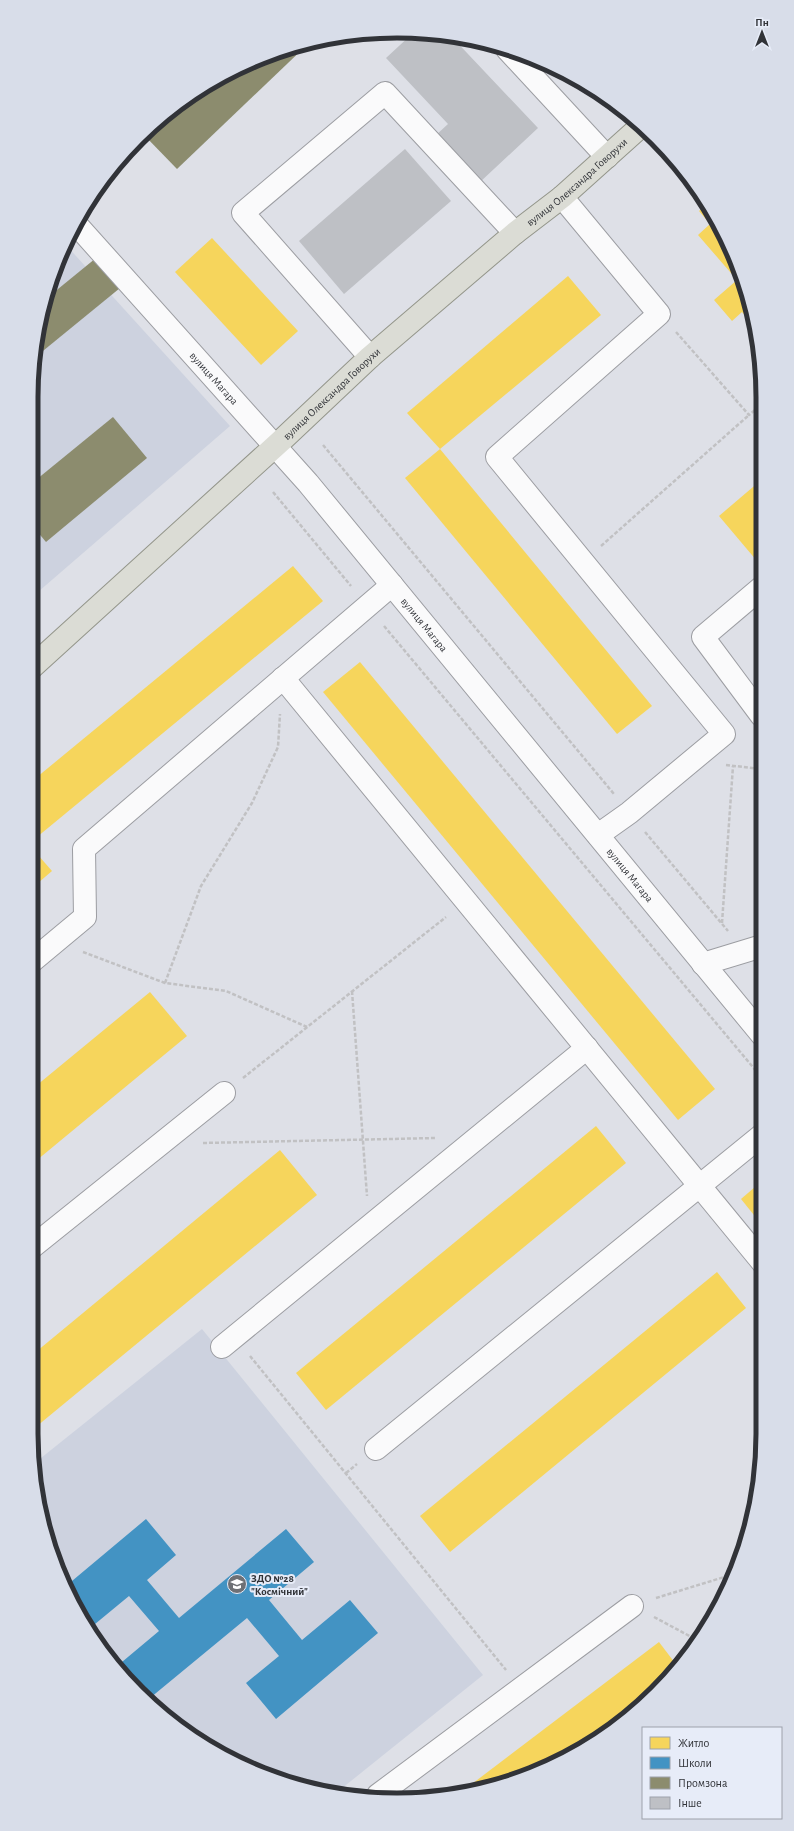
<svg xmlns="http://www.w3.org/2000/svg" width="794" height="1831" font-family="'Alegreya Sans',sans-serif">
	<rect width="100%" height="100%" fill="#dee0e7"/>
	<g fill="#cdd2df">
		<polygon points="66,245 230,426 31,598 31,397 51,279"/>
		<polygon points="202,1329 483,1675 336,1793 326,1793 214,1751 122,1675 80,1617 51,1552 36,1462"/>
	</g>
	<g fill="#f6d55c">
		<polygon points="704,206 735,257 754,326 742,312 732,321 714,300 737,280 698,235 710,224 699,211"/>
		<polygon points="212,238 298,331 261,365 175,272"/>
		<polygon points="568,276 601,315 440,449 407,413"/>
		<polygon points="440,449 652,706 617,734 405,478"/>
		<polygon points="760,481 760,558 757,561 719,516"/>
		<polygon points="293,566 323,601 31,842 31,782"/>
		<polygon points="360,662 715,1089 678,1120 323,692"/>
		<polygon points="31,847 52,871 31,889"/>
		<polygon points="150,992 187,1036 31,1165 31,1090"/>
		<polygon points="596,1126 626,1163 326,1410 296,1373"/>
		<polygon points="280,1150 317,1195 31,1431 31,1356"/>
		<polygon points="762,1181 762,1225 741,1199"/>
		<polygon points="717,1272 746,1308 450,1552 420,1516"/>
		<polygon points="659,1642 678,1667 672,1675 580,1751 514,1781 460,1793"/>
	</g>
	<polygon fill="#4393c3" points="146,1519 176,1555 147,1580 179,1618 286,1529 314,1562 269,1600 302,1640 350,1600 378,1633 276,1719 246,1683 279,1656 247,1618 150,1698 122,1675 116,1667 159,1631 129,1596 89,1629 80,1617 66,1586"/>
	<g fill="#8c8c6e">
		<polygon points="310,42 177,169 144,135 174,106 235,69"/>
		<polygon points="96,258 120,288 38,355 47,298"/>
		<polygon points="113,417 147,458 46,542 31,524 31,484"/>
	</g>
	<g fill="#bec0c5">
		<polygon points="413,33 451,36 538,128 479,183 435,136 448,124 386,58"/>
		<polygon points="405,149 451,201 344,294 299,241"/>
	</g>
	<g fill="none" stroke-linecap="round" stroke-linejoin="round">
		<defs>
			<g id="minor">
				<polyline points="507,49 607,157"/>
				<polyline points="562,197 659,314 497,457 724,734 629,813 598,835"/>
				<path id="s1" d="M76,224L308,483L762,1035"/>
				<polyline points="370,357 243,213 385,93 515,233"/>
				<polyline points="761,588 703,637 761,715"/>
				<polyline points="283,678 763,1263"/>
				<polyline points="31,962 85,917 84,849 392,585"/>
				<polyline points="703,964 762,946"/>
				<polyline points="31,1248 224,1093"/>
				<polyline points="222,1347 587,1048"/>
				<polyline points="376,1449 762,1135"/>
				<polyline points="378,1795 632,1606"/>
			</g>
			<g id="major">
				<path id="s2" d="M31,668L283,439L370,357L515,233L562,197L640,127"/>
			</g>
		</defs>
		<use href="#minor" stroke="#9c9da2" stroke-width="24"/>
		<use href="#major" stroke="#93958a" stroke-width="24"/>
		<g stroke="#c1c1c3" stroke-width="2.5" stroke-dasharray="4 2" stroke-linecap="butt">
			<polyline points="676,332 749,415 760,406"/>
			<polyline points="323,445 614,794"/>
			<polyline points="273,492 351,586"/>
			<polyline points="601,546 749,415"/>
			<polyline points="384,626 762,1078"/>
			<polyline points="726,765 761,769"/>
			<polyline points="645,832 728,931"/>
			<polyline points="722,923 733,766"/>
			<polyline points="83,952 165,983 226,991 307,1027"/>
			<polyline points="165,983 201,886 252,803 278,747 280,714"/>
			<polyline points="352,991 367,1196"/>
			<polyline points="243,1078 446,917"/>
			<polyline points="203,1143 436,1138"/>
			<polyline points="250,1356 506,1670"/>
			<polyline points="346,1473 357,1464"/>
			<polyline points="656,1598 734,1574"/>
			<polyline points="654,1617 697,1640"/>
		</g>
		<use href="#minor" stroke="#fafafb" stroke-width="22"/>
		<use href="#major" stroke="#dbdcd5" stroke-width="22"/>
	</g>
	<defs>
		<symbol id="school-disc" viewBox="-11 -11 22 22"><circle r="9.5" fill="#6e7075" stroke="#e7ecf8"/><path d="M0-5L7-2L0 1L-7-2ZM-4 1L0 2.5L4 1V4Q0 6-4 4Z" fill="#fff"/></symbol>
	</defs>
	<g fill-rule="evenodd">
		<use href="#school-disc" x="226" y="1573" width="22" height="22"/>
	</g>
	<g text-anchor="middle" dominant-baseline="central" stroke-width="4" stroke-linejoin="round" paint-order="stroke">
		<g font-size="11" fill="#313338" stroke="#e7ecf8">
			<text stroke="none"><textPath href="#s2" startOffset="731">вулиця Олександра Говорухи</textPath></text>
			<text stroke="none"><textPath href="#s1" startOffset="207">вулиця Магара</textPath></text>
			<text stroke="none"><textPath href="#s2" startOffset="407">вулиця Олександра Говорухи</textPath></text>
			<text stroke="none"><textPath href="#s1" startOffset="531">вулиця Магара</textPath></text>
			<text stroke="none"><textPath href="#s1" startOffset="855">вулиця Магара</textPath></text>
		</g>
		<g font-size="11" font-weight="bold" fill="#313338" stroke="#e7ecf8" text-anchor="start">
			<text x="251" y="1578">ЗДО №28<tspan x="251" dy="13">"Космічний"</tspan></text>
		</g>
	</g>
	<path d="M0 0H794V1831H0ZM397 38H397A359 359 0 0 1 756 397V1434A359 359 0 0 1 397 1793H397A359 359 0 0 1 38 1434V397A359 359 0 0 1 397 38Z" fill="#d8dde9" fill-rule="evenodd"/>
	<path fill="none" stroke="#313338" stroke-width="5" d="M397 38H397A359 359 0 0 1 756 397V1434A359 359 0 0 1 397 1793H397A359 359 0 0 1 38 1434V397A359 359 0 0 1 397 38Z"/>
	<rect x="642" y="1727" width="140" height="92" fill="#e7ecf8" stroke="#9ea2ab"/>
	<rect x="650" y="1737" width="20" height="12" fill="#f6d55c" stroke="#9ea2ab"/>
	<text x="678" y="1747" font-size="12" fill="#313338">Житло</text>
	<rect x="650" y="1757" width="20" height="12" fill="#4393c3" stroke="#9ea2ab"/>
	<text x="678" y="1767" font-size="12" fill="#313338">Школи</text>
	<rect x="650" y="1777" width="20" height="12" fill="#8c8c6e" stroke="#9ea2ab"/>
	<text x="678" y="1787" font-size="12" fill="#313338">Промзона</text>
	<rect x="650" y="1797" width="20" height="12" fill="#bec0c5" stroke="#9ea2ab"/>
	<text x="678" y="1807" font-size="12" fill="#313338">Інше</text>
	<g transform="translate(762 32)" stroke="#e7ecf8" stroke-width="3" paint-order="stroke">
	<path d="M0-3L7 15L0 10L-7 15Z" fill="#313338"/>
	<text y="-6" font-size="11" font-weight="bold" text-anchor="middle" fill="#313338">Пн</text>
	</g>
</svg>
